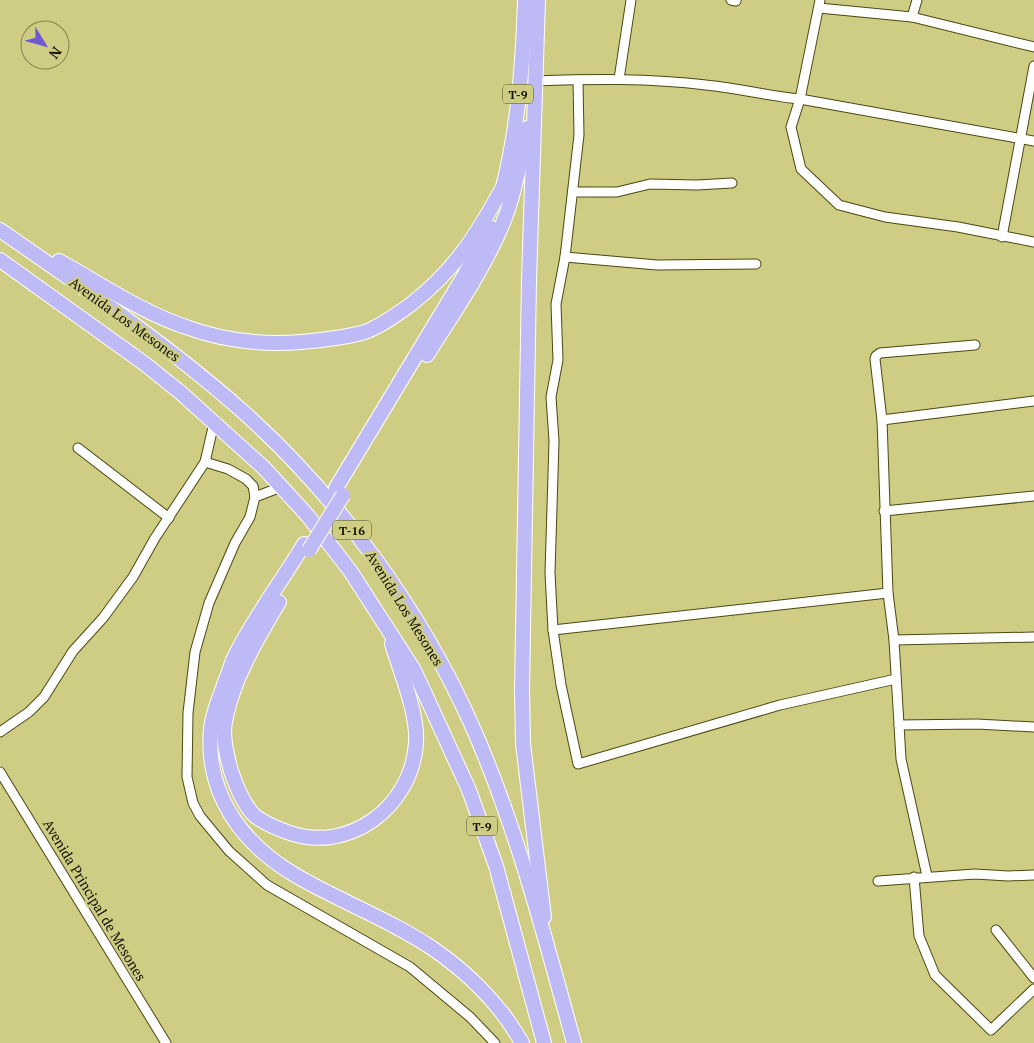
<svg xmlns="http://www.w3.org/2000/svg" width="1034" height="1043" font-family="'PT Serif',serif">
	<rect width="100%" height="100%" fill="#cfcd84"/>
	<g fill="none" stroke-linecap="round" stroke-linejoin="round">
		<defs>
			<g id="minor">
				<polyline points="731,0 736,1"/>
				<polyline points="820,0 800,99 791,127 801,169 839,205 885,217 958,227 1034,242"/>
				<polyline points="819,8 912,17 1034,47"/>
				<polyline points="912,17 917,0"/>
				<polyline points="619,79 631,0"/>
				<polyline points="578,80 579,135 565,257 556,304 558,360 551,397 554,441 550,573 553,630 561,685 578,764 780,705 896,679"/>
				<path d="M535,81C592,79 649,78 706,85C738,88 768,96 800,99L1034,141"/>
				<polyline points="573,192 617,192 650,184 697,185 732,183"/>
				<polyline points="1002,237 1034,66"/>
				<polyline points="565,257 657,265 756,264"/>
				<polyline points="882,420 1034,401"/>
				<polyline points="78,448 169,518"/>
				<polyline points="205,462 228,469 246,479 253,486 255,497 250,517 235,543 209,603 195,652 188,713 187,777 193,803 200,816 229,851 267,885 410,967 470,1017 495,1043"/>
				<polyline points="255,497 281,487"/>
				<polyline points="884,511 1034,496"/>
				<polyline points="553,630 888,593"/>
				<polyline points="894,640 1034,637"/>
				<polyline points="899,725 977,724 1034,727"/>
				<polyline points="0,732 29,712 44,697 73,651 103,618 133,577 155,538 205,462 214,423"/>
				<polyline points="0,772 166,1043"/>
				<polyline points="927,876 901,759 894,640 888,593 882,420 875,359 876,356 880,353 975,345"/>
				<polyline points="914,877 919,936 935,975 991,1030 1034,989"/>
				<polyline points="878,881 975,874 1008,876 1034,875"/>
				<polyline points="996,930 1034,978"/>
			</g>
			<g id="trunk">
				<polyline points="538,0 529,280 522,690 523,744 544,917"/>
				<path d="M501,195C518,131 523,65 525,0"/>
				<path d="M0,230C82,287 165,343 240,409C337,495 421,610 473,728C517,828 545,938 574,1043"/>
				<polyline points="0,260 145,364 181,393 264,468 308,516 351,572 414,670 469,790 496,866 544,1043"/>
				<path d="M59,261C101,284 141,312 186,327C224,341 262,345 301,342C323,340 344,338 365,332C381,326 396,315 410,305C455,270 476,236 503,187"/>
				<path d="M427,355C452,315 480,275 499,232C514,200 520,162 527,128"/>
				<polyline points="336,488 464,276 490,227"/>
				<path d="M304,544C282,581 255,616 236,654C231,663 229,673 225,682C220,697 212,714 211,729C205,793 241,843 295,875C339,901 389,919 432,948C467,972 501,1005 522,1043"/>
				<path d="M279,602C258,637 232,681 225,722C222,737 227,756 231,771C236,786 242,802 253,814C261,822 276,828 287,832C348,855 412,807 416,743C418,713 401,674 392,644"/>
			</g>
		</defs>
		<use href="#minor" stroke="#4b4810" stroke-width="11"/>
		<use href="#trunk" stroke="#fff" stroke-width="16"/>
		<use href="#minor" stroke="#fff" stroke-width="9"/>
		<use href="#trunk" stroke="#bebaf6" stroke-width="14"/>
		<defs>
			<polyline id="trunk-bridge" points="309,550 343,495"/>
		</defs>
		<use href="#trunk-bridge" stroke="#fff" stroke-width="16" stroke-linecap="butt"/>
		<use href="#trunk-bridge" stroke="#bebaf6" stroke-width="14"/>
	</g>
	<g text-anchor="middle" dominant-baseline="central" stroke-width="5" stroke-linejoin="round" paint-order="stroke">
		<g fill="#cfcd84" stroke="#4d4b28" stroke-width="1">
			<rect x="503" y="84.5" width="30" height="19" rx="4"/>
			<rect x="333" y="520.5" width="38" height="19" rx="4"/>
			<rect x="467" y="816.5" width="30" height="19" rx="4"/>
		</g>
		<g font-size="12" font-weight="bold" fill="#151300">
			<text x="518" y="94">T-9</text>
			<text x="352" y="530">T-16</text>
			<text x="482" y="826">T-9</text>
		</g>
		<g font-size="14" fill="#151300" stroke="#cfcd84">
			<text transform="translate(125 319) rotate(36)">Avenida Los Mesones</text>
			<text transform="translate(405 608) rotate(58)">Avenida Los Mesones</text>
			<text transform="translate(95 900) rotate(59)">Avenida Principal de Mesones</text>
		</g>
	</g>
	<g transform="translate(45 45) rotate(127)"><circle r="24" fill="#cfcd84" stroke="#85834f"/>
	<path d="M0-4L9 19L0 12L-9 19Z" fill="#6e59d3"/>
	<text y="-8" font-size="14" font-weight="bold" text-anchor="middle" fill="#151300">N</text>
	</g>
</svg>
